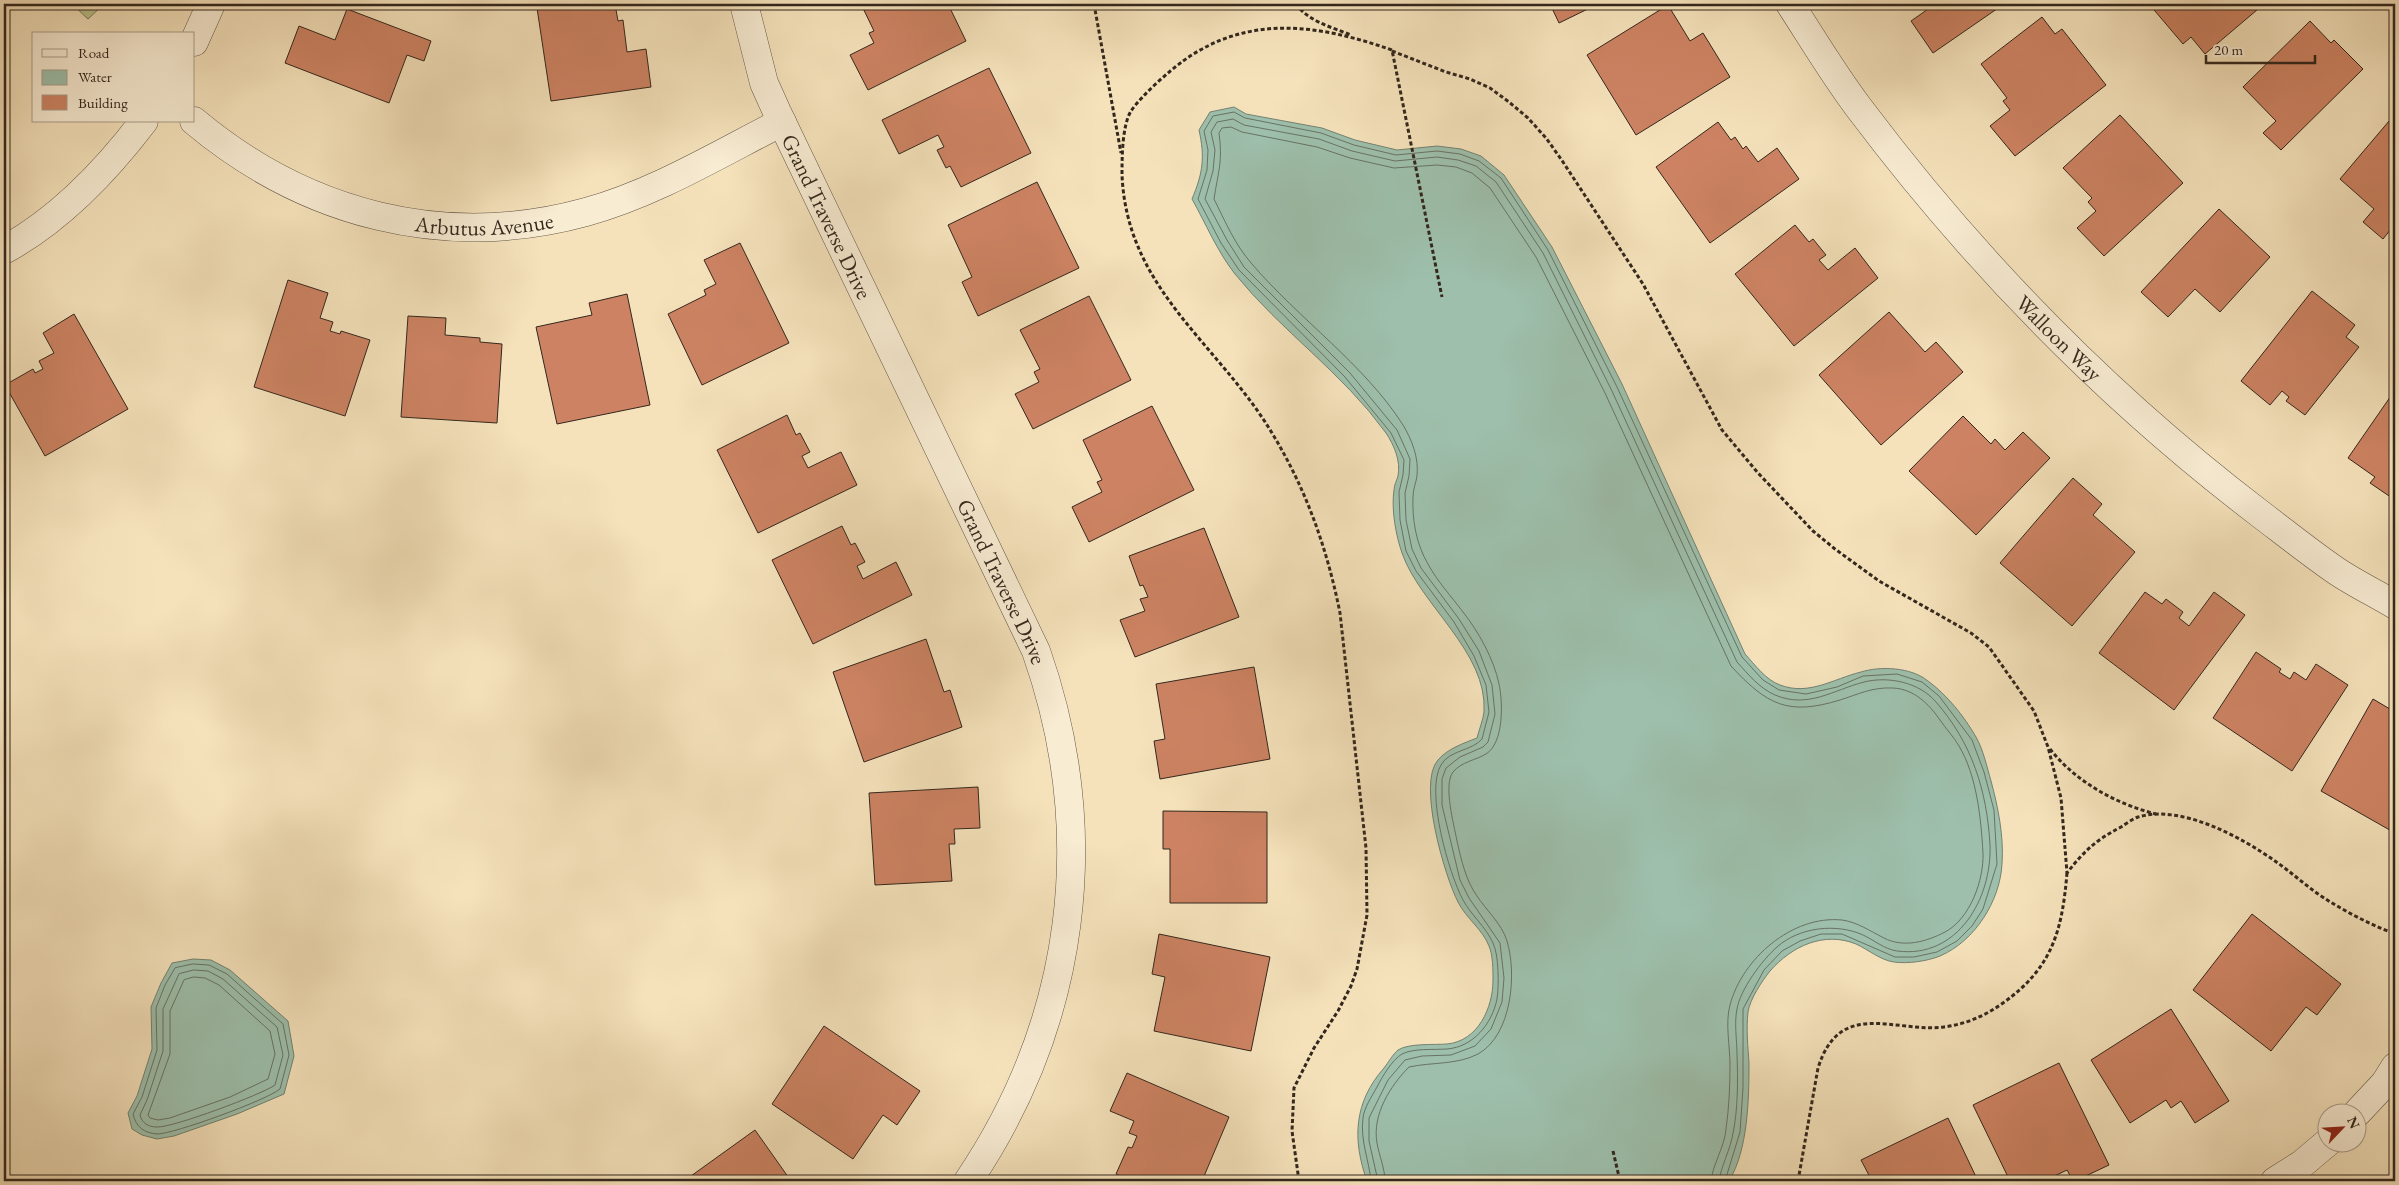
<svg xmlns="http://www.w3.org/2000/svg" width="2399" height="1185" font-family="'EB Garamond',serif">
	<rect width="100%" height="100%" fill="#f5e2bb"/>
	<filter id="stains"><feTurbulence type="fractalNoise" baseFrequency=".004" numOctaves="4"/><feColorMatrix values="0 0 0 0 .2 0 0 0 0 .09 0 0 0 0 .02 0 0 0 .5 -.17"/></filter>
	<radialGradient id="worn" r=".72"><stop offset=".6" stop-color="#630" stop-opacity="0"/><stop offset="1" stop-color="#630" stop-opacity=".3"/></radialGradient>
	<polygon fill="#bdc38e" stroke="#787556" points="72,4 104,4 88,19"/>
	<g fill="#9dbfab" stroke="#738272">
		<path d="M1234,107L1246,114L1322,128L1355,140L1397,150L1437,146L1461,149L1481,156L1504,175L1552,247L1622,384L1745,654C1755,665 1766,680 1780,685C1809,696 1833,679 1861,672C1880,666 1911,667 1928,681C1947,695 1964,716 1976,737C1983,749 1987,767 1991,781C1998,807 2004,836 2002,864C2000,901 1975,941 1940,956C1928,961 1908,964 1894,962C1880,960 1869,950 1856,944C1824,931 1792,946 1770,971C1762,981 1750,999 1748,1012C1746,1029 1748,1047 1749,1063C1749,1099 1748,1150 1729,1181H1367C1352,1139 1354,1102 1384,1068C1388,1063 1393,1054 1398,1050C1409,1043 1434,1045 1447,1044C1478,1041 1493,1008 1493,980C1493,970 1493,955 1489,946C1483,930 1466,918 1458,902C1445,877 1417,783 1438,760C1447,749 1464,743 1477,738C1479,730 1483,720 1484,712C1488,652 1420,605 1402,553C1396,536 1391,509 1394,490C1394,485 1397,480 1398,476C1401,461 1394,445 1386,433C1343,373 1281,331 1235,274C1217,251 1206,224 1192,199C1203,173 1205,157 1199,130L1210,112Z"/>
		<polygon points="193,959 211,960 230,970 288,1021 294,1056 284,1094 237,1114 174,1136 157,1139 142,1135 132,1129 128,1113 137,1096 152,1049 151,1007 161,983 172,963"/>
	</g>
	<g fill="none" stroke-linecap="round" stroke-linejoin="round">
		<g stroke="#687364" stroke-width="1">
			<path d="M193,964L209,965L227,974L283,1024L289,1055L280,1089C267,1100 174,1134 157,1134C144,1133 136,1127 133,1114L142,1097L157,1050L156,1008L165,985L175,968Z"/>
			<path d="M194,970L208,971L223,979L277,1027L283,1055L275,1085C263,1094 172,1128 157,1127C148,1127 142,1123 140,1115L147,1100L163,1051V1009L179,974Z"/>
			<polygon points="194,977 205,978 219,985 270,1031 275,1054 268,1079 230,1097 170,1118 158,1120 150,1118 148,1115 170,1054 170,1011 184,980"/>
			<path d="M1371,1181C1369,1160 1360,1140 1363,1118C1364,1108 1372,1096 1377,1087C1382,1077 1392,1060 1402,1054C1414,1048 1433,1050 1447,1049C1473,1047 1492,1024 1497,999C1499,986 1499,955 1493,943C1486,927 1471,915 1463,900C1449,874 1425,791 1441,765C1449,750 1472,751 1482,739L1489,712L1486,685L1474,656L1454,622L1416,571L1406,551L1400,520L1399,492L1403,475L1404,460L1391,433L1345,377L1239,270L1221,243L1198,199L1207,170L1208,150L1204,131L1213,116L1234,112L1245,118L1321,133L1354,145L1396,155L1437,151L1460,154L1479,161L1501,178L1548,250L1617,387L1742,657L1763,680L1779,690L1806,694L1837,687L1863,676L1897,674L1922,682L1939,696L1972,740L1984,772L1994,810L1997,864L1983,909L1972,926L1957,941L1937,952L1914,957H1895L1842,934H1821L1800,941L1782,951L1764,970L1743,1009V1088L1740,1132L1725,1181"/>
			<path d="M1378,1181L1369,1141V1118L1388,1080L1405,1060L1422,1056L1451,1055L1475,1046L1491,1029L1502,1002L1504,978L1500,943L1469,898L1460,880L1442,805V779L1446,768L1460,757L1483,747L1488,742L1495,714L1492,685L1479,651L1459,619L1421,568L1412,549L1406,520L1405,493L1409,476L1410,459L1397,430L1350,373L1244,267L1227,240L1205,199L1213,171L1215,150L1211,132L1217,122L1233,119L1244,125L1319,139L1352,151L1395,161L1437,157L1458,160L1476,166L1496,182L1543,253L1611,389L1737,662C1748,674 1759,688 1775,695C1808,709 1833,690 1864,682C1888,676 1919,682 1936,702C1972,743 1987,791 1990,845C1992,898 1958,959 1897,951C1884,949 1874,940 1863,935C1837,923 1799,927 1777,947C1762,960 1740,990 1737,1009C1734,1023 1737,1040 1737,1055C1738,1078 1738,1110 1733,1133C1731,1148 1720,1169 1719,1181"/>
			<path d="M1385,1181C1385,1169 1379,1155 1377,1143C1372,1115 1390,1086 1409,1067C1432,1062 1457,1065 1478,1054C1512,1035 1517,974 1507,941C1502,924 1486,910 1477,896C1466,881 1461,859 1457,841C1454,825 1443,785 1453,772C1461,762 1476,760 1486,754C1504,743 1503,702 1499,684C1494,659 1478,631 1463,612C1451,596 1437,581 1428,564C1416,544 1412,519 1413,497C1413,489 1416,483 1417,476C1419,458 1412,440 1403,425C1365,365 1298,318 1252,264C1235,245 1225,221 1214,199C1218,172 1223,162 1219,133L1222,128L1231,127L1242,132L1317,147L1350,158L1394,168L1437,165L1456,167L1472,173L1490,188L1536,257L1605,393L1731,666C1767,705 1788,716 1840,700C1859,694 1872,687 1893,688C1914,689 1929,704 1940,720C1946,729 1954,737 1959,746C1977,776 1981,819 1983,853C1984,880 1970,919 1945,932C1926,942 1903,948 1884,938C1870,931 1857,922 1842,920C1792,915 1742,959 1730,1005C1725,1023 1730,1046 1730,1065C1730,1086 1729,1108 1726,1129C1725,1146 1712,1166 1711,1181"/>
		</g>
	</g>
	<g fill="#cd8363" stroke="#33271d">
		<polygon points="566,4 615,4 618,21 623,20 627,52 646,49 651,87 551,101 537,8"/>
		<polygon points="861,4 948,4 966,41 868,90 850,55 874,43 869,33 874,31"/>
		<polygon points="1550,4 1598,4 1559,23"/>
		<polygon points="1929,4 2004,4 1933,53 1911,21 1931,7"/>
		<polygon points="2149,4 2264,4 2205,54 2191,37 2183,44"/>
		<polygon points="1668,5 1690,41 1703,33 1730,77 1636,135 1587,55"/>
		<polygon points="347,9 431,41 424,61 407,55 389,103 285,63 299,26 335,40"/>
		<polygon points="2042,17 2055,34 2062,29 2106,85 2015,156 1990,126 2010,110 2003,101 2007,98 1981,64"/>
		<polygon points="2310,21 2331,43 2334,40 2363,69 2281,150 2263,133 2276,121 2243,87"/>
		<polygon points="989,68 1031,153 961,187 950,166 946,168 937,150 944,147 938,135 899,154 882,120"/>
		<polygon points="2395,114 2395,224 2383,239 2363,222 2374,209 2340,179"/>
		<polygon points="2120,115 2183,183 2104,256 2077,228 2096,211 2088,202 2092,198 2063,168"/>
		<polygon points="1718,122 1731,140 1735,137 1743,149 1746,146 1758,162 1777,148 1799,179 1710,243 1656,167"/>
		<polygon points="1037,182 1079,268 978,316 962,282 972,277 948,225"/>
		<polygon points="2219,209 2270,257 2220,312 2195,289 2168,317 2141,292"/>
		<polygon points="1795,225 1809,242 1813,239 1826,255 1819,260 1828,270 1855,248 1878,278 1794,346 1735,274"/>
		<polygon points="740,243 789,343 702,385 668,314 706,295 704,290 716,284 704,260"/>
		<polygon points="288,280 328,293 320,318 333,322 330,331 340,334 341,331 370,340 345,416 254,387"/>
		<polygon points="2312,291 2355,325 2346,337 2359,347 2305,415 2286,401 2289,397 2282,391 2270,405 2241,381"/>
		<polygon points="627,294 650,405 557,424 536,327 592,315 589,303"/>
		<polygon points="1089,296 1131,380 1033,429 1015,394 1039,382 1034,372 1040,369 1020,330"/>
		<polygon points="1889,312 1925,352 1936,342 1963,372 1881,445 1819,375"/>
		<polygon points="74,314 128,409 45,456 5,385 33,369 35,373 43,369 39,361 54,353 43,333"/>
		<polygon points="408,316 446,318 445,335 480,338 480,342 502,344 497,423 401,417"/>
		<polygon points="2395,390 2395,500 2370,483 2375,477 2348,458"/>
		<polygon points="1152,406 1194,490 1089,542 1072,507 1102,492 1097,482 1102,480 1083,440"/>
		<polygon points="787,415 796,435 800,433 810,452 802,456 808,468 841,452 857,485 758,533 717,450"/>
		<polygon points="1963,416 1991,444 1995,439 2005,450 2023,432 2050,458 1976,535 1909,471"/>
		<polygon points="2073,478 2102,504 2093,515 2135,552 2072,626 2000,563"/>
		<polygon points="842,526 851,545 855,543 865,562 857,566 863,579 896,562 912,595 813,644 772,560"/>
		<polygon points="1204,528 1239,617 1135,657 1120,620 1145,611 1140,599 1148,597 1143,585 1140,586 1129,556"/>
		<polygon points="2145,592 2162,604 2166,599 2183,612 2179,618 2189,626 2214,592 2245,615 2174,710 2099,653"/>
		<polygon points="926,639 944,692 950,690 962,727 864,762 833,672"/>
		<polygon points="2256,652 2281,669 2279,672 2290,679 2294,672 2306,680 2316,664 2348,685 2292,771 2213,718"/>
		<polygon points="1254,667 1270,759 1160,779 1154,741 1165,739 1156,684"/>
		<polygon points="2373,699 2395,712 2395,833 2321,791"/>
		<polygon points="978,787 980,828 954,829 955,844 949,844 952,881 875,885 869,793"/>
		<polygon points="1163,811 1267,812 1267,903 1170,903 1170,849 1163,849"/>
		<polygon points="2252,914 2341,984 2317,1015 2306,1007 2271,1051 2193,990"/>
		<polygon points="1159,934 1270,957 1251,1051 1154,1031 1165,977 1152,974"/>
		<polygon points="2171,1009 2229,1101 2195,1123 2181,1101 2171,1108 2166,1100 2130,1123 2091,1060"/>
		<polygon points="824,1026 920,1091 897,1125 883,1115 853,1159 772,1104"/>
		<polygon points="2059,1063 2109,1165 2075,1181 2073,1181 2067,1170 2044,1181 2010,1181 1973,1105"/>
		<polygon points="1127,1073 1229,1117 1202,1181 1133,1181 1116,1174 1128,1147 1132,1148 1137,1136 1129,1133 1134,1121 1110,1111"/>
		<polygon points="1948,1118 1978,1181 1872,1181 1861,1160"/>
		<polygon points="755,1130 791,1181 684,1181"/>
	</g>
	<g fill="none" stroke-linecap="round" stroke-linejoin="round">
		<defs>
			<g id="minor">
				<path id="s1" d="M744,4L764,83L777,112L1036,651C1100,833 1076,1021 968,1181"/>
				<path id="s2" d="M1790,4C1812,38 1834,75 1859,108C1974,261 2107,397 2259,513C2284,532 2309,552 2335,570C2354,583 2375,593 2395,605"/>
				<polyline points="194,42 211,4"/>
				<path id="s3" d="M194,121C305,214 444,251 586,212C655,193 719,154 782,122"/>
				<path d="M4,250C59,220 106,171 144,121"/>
				<polyline points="2356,1114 2385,1083 2395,1067"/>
				<polyline points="2275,1181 2302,1164 2328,1142"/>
			</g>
		</defs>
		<use href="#minor" stroke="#645644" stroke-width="29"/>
		<g stroke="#33271d" stroke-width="3" stroke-dasharray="4 2.5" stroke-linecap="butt">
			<polyline points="1094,4 1121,153"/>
			<path d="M1296,4C1308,21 1331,27 1351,35"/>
			<path d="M1392,51L1446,72L1470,79L1490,88L1509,102L1528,118L1546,138L1561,159L1643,284L1722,430L1758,473L1813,531L1835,549L1879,581L1971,633L1989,647L2034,711L2048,747L2061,798L2067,873C2084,851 2096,840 2121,827C2126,824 2132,819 2138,817C2181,804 2241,837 2275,861C2291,872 2305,885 2321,896C2344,911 2369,924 2395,934"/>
			<path d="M2050,749C2076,782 2116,804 2156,814"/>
			<polyline points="1613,1151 1620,1181"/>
			<path d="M1299,1181L1292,1131L1294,1088L1314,1048L1338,1011L1351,986L1357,969L1367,915L1366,848L1340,613C1327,548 1306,489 1272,433C1218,343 1127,290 1122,175C1122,158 1122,126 1131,111C1142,95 1168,72 1183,61C1250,13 1320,25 1392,50L1442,297"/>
			<path d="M1798,1181L1818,1068C1840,998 1894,1033 1944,1027C1966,1024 1985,1016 2003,1003C2052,968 2062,932 2067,873"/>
		</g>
		<use href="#minor" stroke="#f8ecd3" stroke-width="28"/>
	</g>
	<g text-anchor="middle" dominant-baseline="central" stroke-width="5" stroke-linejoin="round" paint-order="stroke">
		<g font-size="22" fill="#33271d" stroke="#f8ecd3">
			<text stroke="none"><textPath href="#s1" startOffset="229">Grand Traverse Drive</textPath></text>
			<text stroke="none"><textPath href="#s3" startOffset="316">Arbutus Avenue</textPath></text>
			<text stroke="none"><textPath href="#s2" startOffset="430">Walloon Way</textPath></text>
			<text stroke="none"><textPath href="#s1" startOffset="634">Grand Traverse Drive</textPath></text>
		</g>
	</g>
	<rect width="2399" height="1185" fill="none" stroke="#f5e2bb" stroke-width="20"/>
	<rect x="5" y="5" width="2389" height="1175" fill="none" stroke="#33271d" stroke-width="2.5"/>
	<rect x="10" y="10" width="2379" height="1165" fill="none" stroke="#33271d"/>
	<rect x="32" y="32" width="162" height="90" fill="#f8ecd3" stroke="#a99d8a"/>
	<rect x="42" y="49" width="25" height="8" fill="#f8ecd3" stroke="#a99d8a"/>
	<text x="78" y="58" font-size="15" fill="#33271d">Road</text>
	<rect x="42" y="70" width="25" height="15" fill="#9dbfab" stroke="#a99d8a"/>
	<text x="78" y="82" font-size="15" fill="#33271d">Water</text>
	<rect x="42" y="95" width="25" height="15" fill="#cd8363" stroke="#a99d8a"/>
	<text x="78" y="108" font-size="15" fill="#33271d">Building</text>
	<g transform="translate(2342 1128) rotate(65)"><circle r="24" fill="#f8ecd3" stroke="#a99d8a"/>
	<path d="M0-4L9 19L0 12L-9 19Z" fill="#8f2418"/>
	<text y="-8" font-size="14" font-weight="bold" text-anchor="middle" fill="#33271d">N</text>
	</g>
	<path d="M2206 55v8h109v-8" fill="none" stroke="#33271d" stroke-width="2.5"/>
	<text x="2214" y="55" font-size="15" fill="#33271d" stroke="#f8ecd3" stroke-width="4" paint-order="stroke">20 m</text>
	<rect width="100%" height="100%" filter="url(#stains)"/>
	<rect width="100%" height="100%" fill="url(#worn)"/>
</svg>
